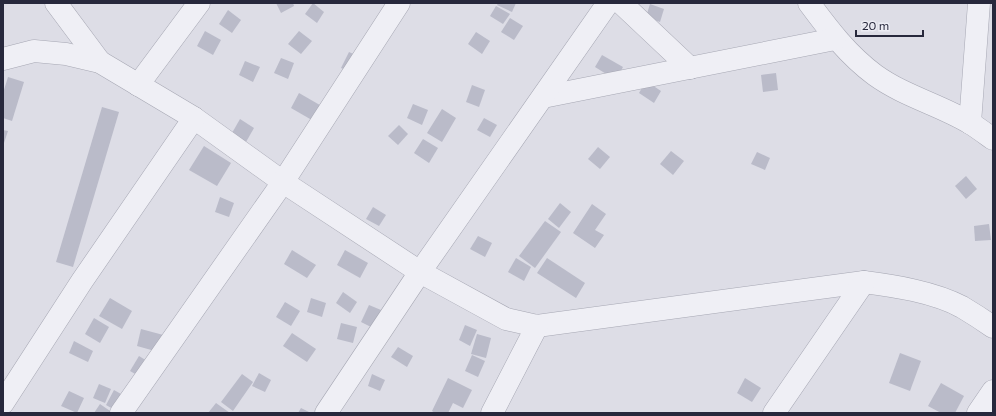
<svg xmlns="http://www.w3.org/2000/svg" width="996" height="416" font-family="Commissioner,sans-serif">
	<rect width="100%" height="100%" fill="#dddde6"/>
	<g fill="#babbc9">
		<polygon points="276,3 293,3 294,6 281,13"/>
		<polygon points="313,3 324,12 317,23 305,14"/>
		<polygon points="498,3 516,3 512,12 497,5"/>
		<polygon points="650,4 664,9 660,22 646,17"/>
		<polygon points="496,6 510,14 503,24 490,16"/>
		<polygon points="228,10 241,20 232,33 219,24"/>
		<polygon points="510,18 523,26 514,40 501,32"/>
		<polygon points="205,31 221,40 213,55 197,46"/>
		<polygon points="299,31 312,41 301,54 288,44"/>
		<polygon points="476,32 490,41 482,54 468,44"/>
		<polygon points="349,52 362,58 355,74 341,68"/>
		<polygon points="602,55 623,67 616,80 595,67"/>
		<polygon points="281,58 294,63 288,79 274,73"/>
		<polygon points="245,61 260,67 253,82 239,75"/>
		<polygon points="776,73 778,90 763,92 761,75"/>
		<polygon points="8,77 24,82 12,121 3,118 3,93"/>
		<polygon points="646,81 661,91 654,103 639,93"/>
		<polygon points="472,85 485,90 479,107 466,102"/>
		<polygon points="299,93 325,108 317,123 291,108"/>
		<polygon points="413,104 428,110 422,125 407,118"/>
		<polygon points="102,107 119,112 73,267 56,262"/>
		<polygon points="442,109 456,118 442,142 427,133"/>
		<polygon points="484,118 497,125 490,137 477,130"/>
		<polygon points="240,119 254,128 246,142 232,133"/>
		<polygon points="399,125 408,134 398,145 388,136"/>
		<polygon points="3,130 8,131 3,146"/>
		<polygon points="423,139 438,148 429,163 414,153"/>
		<polygon points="204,146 231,163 217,186 189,170"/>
		<polygon points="598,147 610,157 600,169 588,159"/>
		<polygon points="671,151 684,161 673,175 660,164"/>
		<polygon points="757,152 770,158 765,170 751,164"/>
		<polygon points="966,176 977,189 966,199 955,186"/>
		<polygon points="220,197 234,203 229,217 215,212"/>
		<polygon points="560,203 571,212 559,228 548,219"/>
		<polygon points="592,204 606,214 595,230 604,235 595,248 573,233"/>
		<polygon points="373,207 386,215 379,226 366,219"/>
		<polygon points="545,221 561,232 535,268 519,256"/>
		<polygon points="989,224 991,240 975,241 974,226"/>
		<polygon points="478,236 492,243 485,257 470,249"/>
		<polygon points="292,250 316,265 307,278 284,264"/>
		<polygon points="345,250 368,263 360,278 337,265"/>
		<polygon points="516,258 531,267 524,281 508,272"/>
		<polygon points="547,258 585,283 576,298 537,273"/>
		<polygon points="343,292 357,302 350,313 336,303"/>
		<polygon points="110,298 132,311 122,329 99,316"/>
		<polygon points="311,298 326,303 322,317 307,312"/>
		<polygon points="285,302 300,311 291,326 276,317"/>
		<polygon points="369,305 381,310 373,328 361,322"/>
		<polygon points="94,318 109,327 100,343 85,334"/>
		<polygon points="341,323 357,327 353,343 337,339"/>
		<polygon points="465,325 477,330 470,346 459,340"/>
		<polygon points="141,329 167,336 162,353 137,346"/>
		<polygon points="292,333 316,349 307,362 283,346"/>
		<polygon points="477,334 491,338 486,358 471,354"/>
		<polygon points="74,341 93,351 88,362 69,353"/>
		<polygon points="398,347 413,356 407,367 391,357"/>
		<polygon points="900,353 921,361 910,391 889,383"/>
		<polygon points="472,355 485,361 478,377 465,371"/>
		<polygon points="139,356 152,364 144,379 130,371"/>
		<polygon points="259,373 271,380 265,392 252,386"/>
		<polygon points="242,374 253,382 233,411 221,402"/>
		<polygon points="372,374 385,380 380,391 368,386"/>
		<polygon points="448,378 472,390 463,408 453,403 448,413 435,413 432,411"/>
		<polygon points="745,378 761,388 752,402 737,393"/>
		<polygon points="941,383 964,396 955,413 941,413 928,406"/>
		<polygon points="99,384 111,389 105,403 93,398"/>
		<polygon points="114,390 128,398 120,413 106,405"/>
		<polygon points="69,391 84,398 77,413 61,406"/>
		<polygon points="216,403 230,413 208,413"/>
		<polygon points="100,404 113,413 94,413"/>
		<polygon points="301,408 311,413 298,413"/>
	</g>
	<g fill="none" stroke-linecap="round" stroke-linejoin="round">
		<defs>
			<g id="minor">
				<polyline points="56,3 100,62"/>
				<polyline points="621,3 690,68"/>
				<path d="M809,3C829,30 848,55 875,75C904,96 940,105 970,123C978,128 986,134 993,139"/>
				<path d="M3,59L34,51L66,54L100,62L194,118L283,182L420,272L506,319L537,326L559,323L864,282C895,286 934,292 962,307C972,313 983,320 993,327"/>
				<polyline points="138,85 199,3"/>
				<polyline points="543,97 835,39"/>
				<polyline points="970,123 979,3"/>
				<polyline points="3,403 82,281 194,118"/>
				<polyline points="121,413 283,182 399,3"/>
				<polyline points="326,413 420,272 608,3"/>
				<polyline points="492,413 537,326"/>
				<polyline points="774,413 864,282"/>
				<polyline points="978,413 993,391"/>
			</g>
		</defs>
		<use href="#minor" stroke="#a6a7b3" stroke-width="23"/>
		<use href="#minor" stroke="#efeff5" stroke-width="22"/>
	</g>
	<rect width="996" height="416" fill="none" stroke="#27283c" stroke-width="8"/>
	<path d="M856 30v6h67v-6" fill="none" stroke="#27283c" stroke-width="2"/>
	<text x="862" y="30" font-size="12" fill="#27283c" stroke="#ececf4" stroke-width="3" paint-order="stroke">20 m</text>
</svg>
